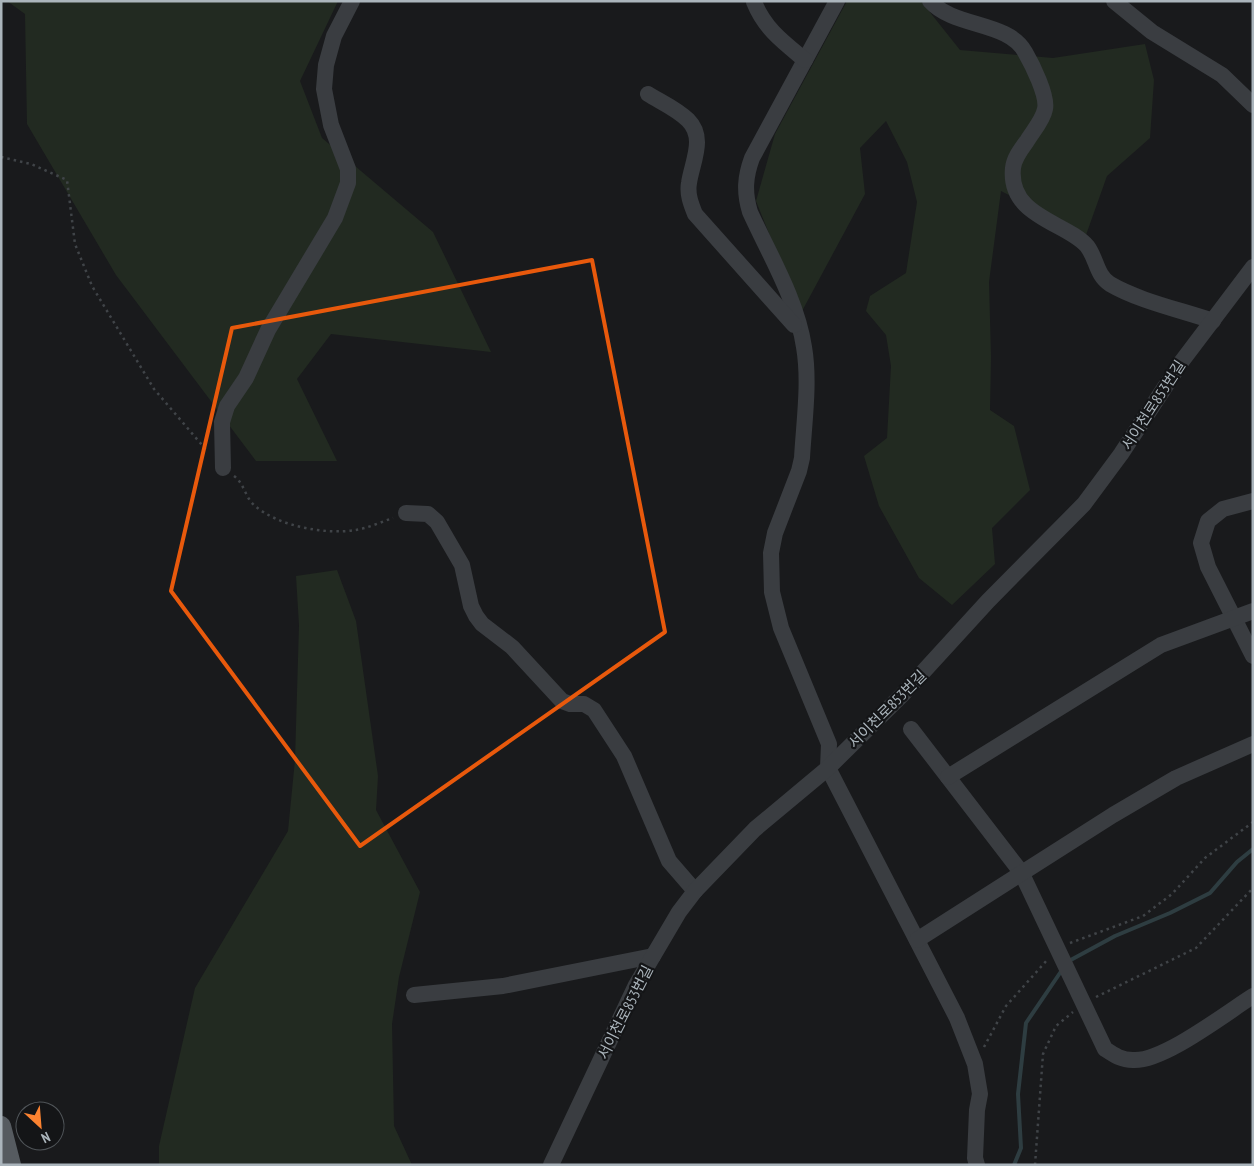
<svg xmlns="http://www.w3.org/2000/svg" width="1254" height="1166" font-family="'PT Sans Narrow','Noto Sans KR',sans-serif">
	<rect width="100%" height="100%" fill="#191a1c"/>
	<g fill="#222a21">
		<polygon points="7,1 338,1 300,81 322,138 433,232 491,352 331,334 297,379 337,461 256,461 116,275 27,124 25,14"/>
		<polygon points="847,1 921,1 960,50 1053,58 1145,44 1154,80 1150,138 1107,176 1086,235 1001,191 989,282 991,357 990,410 1014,426 1030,490 992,528 995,564 952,605 919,578 879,506 864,456 887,438 891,366 886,335 866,311 870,296 906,273 917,202 907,162 886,121 860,148 865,194 801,313 756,201 775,134"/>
		<polygon points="337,570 356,621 378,776 376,810 420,892 399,977 392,1024 394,1126 412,1165 159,1165 159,1146 195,988 288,831 295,760 299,625 296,576"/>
	</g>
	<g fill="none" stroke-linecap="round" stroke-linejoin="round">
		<g stroke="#2e3d41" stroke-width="4">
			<polyline points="1067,962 1115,936 1170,913 1210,893 1237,862 1253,849"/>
			<polyline points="1014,1165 1021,1148 1018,1094 1026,1023 1062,970"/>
		</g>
		<g stroke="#404448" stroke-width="2.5" stroke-dasharray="2.5 4" stroke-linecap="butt">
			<polyline points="1,157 31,164 67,180 75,244 92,286 154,389 208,452"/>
			<path d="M234,476C244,483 245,497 254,505C277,526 325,535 356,530C368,528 381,522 393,518"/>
			<polyline points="1070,943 1143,916 1172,894 1205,858 1253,822"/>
			<polyline points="1096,997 1196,948 1253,888"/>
			<polyline points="984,1047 1006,1006 1048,959"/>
			<polyline points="1035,1165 1043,1054 1056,1026 1073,1012"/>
		</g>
		<g stroke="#3a3d41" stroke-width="16">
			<path d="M837,1L752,158C745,177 744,192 750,212C769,254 797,300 804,347C810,382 804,422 802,458L799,471L775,533L771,553L772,592L781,628L829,744L828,768L957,1018L975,1064L980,1094L977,1110L975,1158L977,1165"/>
			<path d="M930,1C954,28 1008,21 1025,52C1032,64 1048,96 1045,109C1043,120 1033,131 1027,141C1021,149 1014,158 1013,168C1008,217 1066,222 1087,246C1097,259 1096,275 1110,284C1139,301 1181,310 1213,321"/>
			<polyline points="1114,1 1152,32 1222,75 1253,105"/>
			<path d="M754,2C765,29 783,42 805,60"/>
			<path d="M648,94C661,102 677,109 688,120C706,138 692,162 689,183C687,194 691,204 695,214L794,325"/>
			<polyline points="223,468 222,422 227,406 246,378 268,330 335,218 348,183 348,169 331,125 324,89 326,65 334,36 352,1"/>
			<polyline points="1253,501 1223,509 1208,521 1201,543 1208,567 1253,656"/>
			<polyline points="406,513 428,514 437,522 462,565 471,606 476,616 482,624 512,647 562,701 570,704 584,704 594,710 624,756 669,861 695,891"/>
			<path d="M911,729L1021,872L1105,1049C1114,1055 1121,1060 1133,1060C1163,1062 1226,1013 1253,996"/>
			<polyline points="948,777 1161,645 1253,611"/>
			<polyline points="917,940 1113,815 1176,778 1253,744"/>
			<polyline points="414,995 503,986 653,956"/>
			<polyline points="551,1165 636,985 679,912 695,891 755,829 828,768 902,695 988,601 1084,504 1121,454 1182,361 1253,267"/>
		</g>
		<polyline stroke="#565b60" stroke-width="20" points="1,1126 11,1165"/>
	</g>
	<path fill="none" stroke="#e8590c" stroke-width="4" stroke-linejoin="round" d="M592,260L665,632L360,846L171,591L232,328Z"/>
	<g text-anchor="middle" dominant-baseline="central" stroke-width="4.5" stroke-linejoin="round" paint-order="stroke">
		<g font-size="15" fill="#abb5bc" stroke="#141517">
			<text transform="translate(1153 405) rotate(-57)">서이천로853번길</text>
			<text transform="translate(887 709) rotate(-45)">서이천로853번길</text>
			<text transform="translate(625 1012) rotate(-63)">서이천로853번길</text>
		</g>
	</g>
	<rect width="1254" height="1166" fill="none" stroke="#abb5bc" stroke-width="5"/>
	<g transform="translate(40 1126) rotate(154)"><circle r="24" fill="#141517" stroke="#505559"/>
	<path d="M0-4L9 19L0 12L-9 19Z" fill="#fc8331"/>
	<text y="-8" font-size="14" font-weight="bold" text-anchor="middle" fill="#abb5bc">N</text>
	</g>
</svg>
